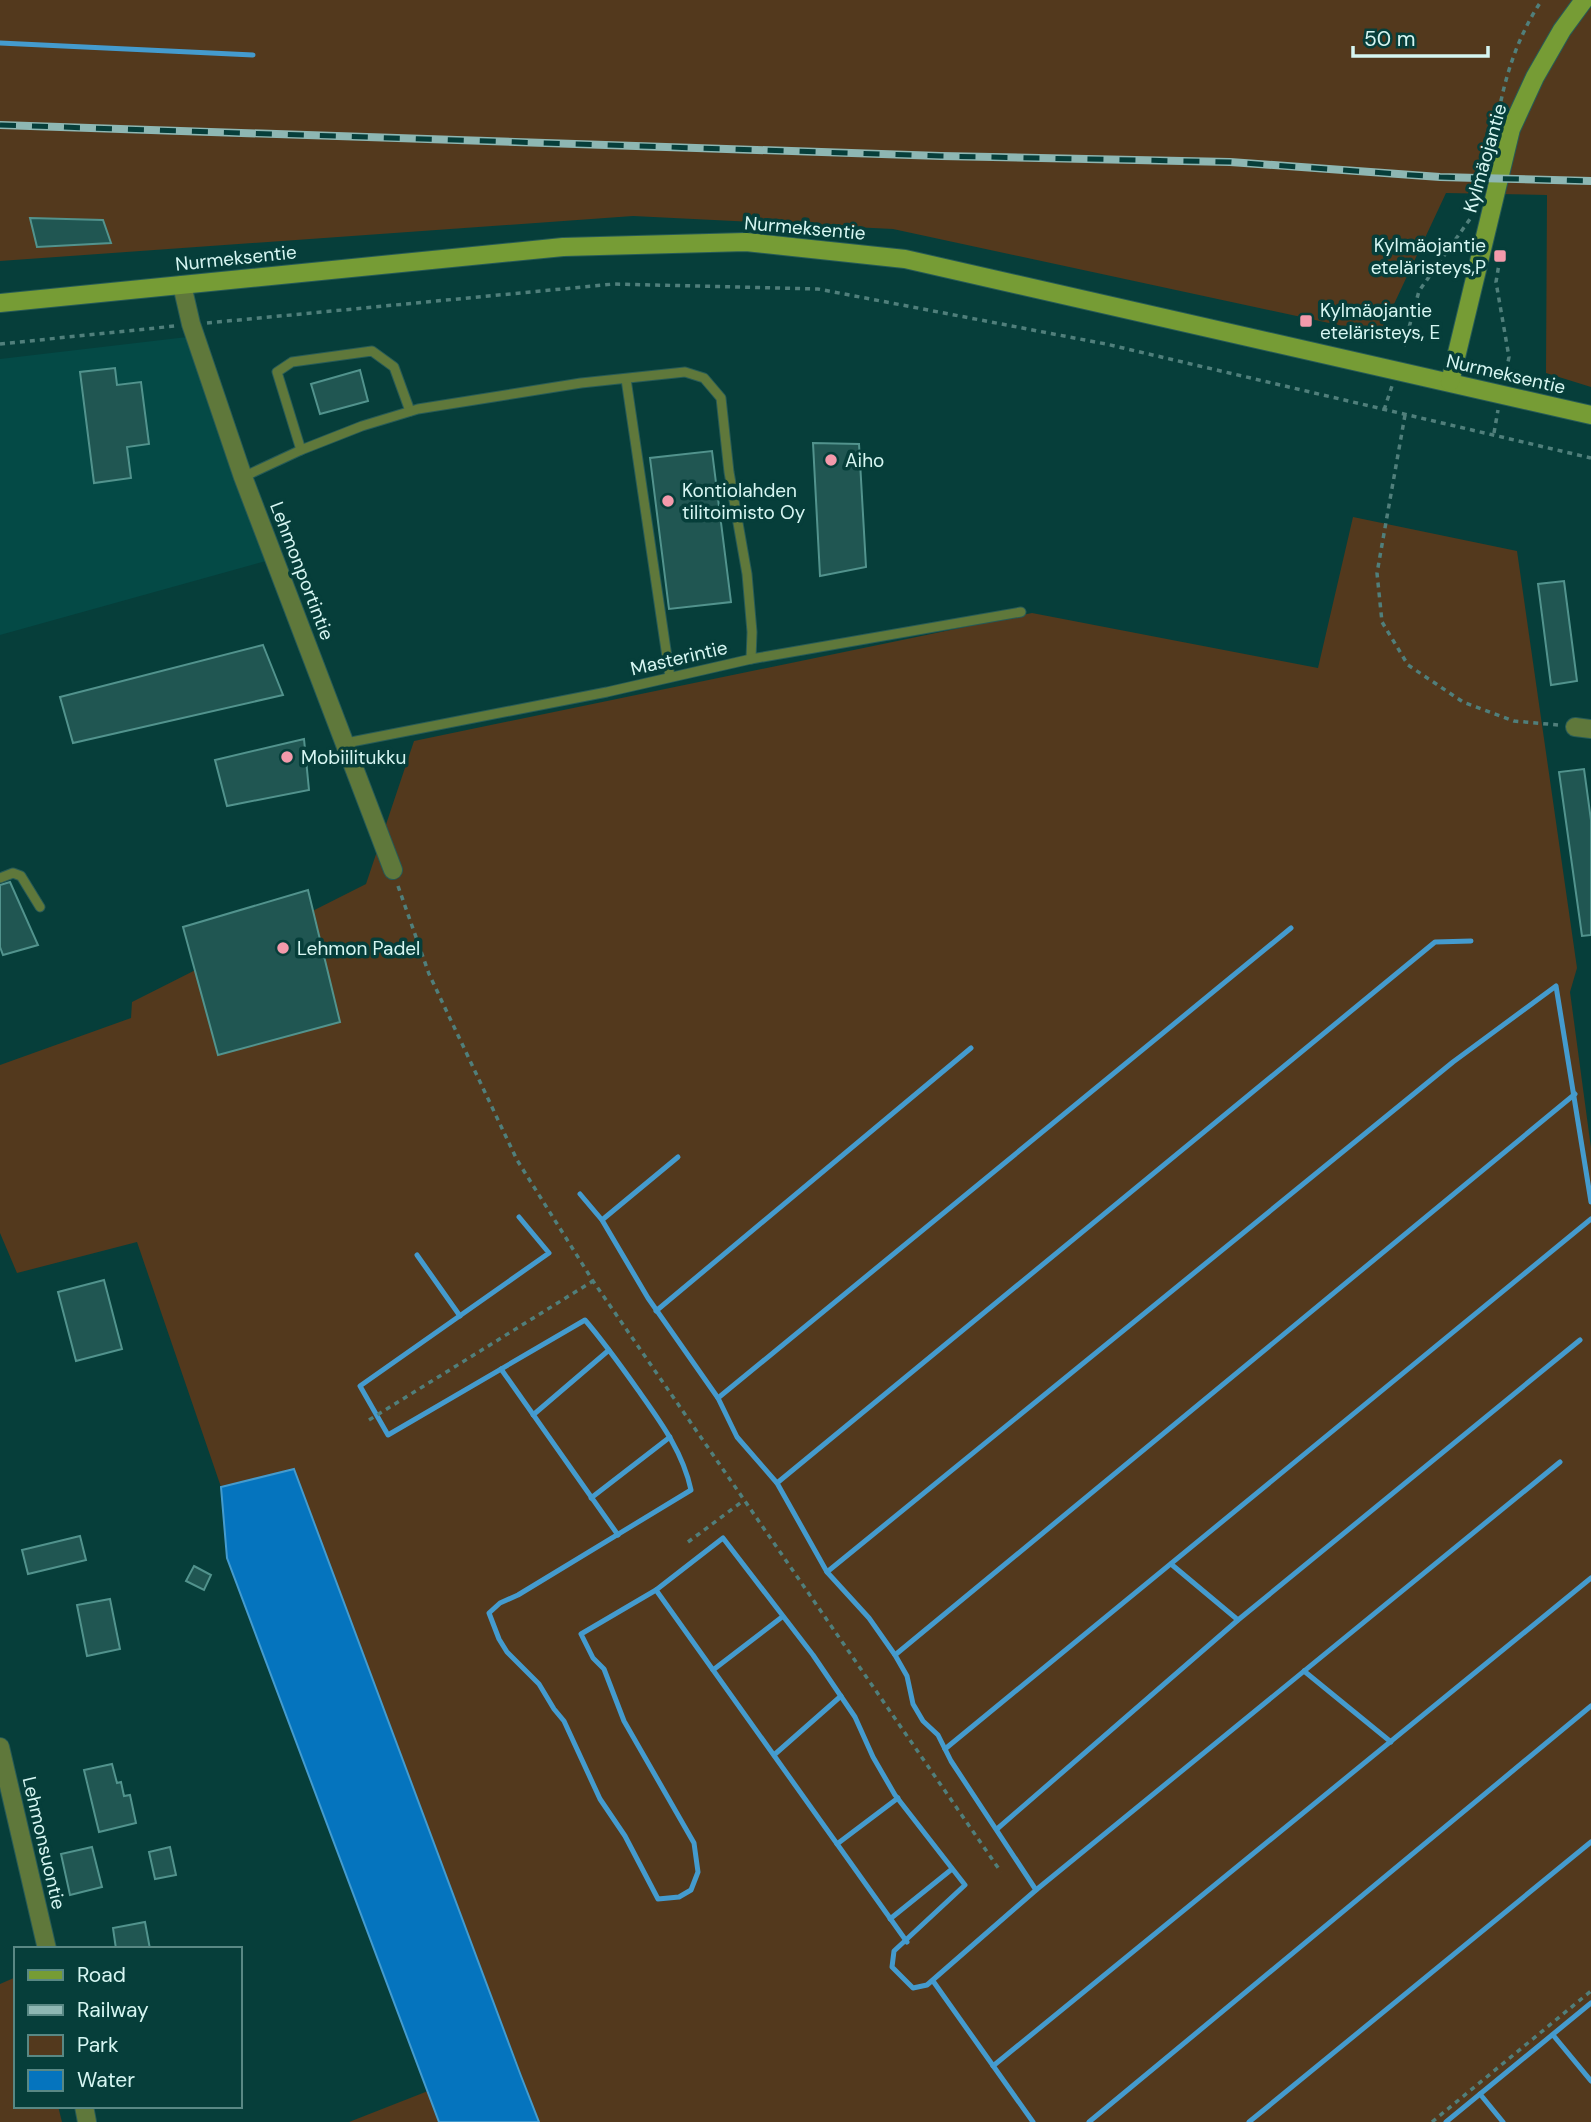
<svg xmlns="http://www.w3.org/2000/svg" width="1591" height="2122" font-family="'DM Sans',sans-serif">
	<rect width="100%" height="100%" fill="#063e3a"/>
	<polygon fill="#044a46" points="187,337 266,561 0,635 0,359"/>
	<g fill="#53391d">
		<polygon points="0,0 1591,0 1591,387 1546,373 1547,195 1446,193 1380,334 893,229 633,216 0,261"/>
		<polygon points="1353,517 1517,551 1577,968 1570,992 1591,1148 1591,2122 539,2122 294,1470 221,1487 137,1242 17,1273 0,1233 0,1065 131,1018 132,1002 366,884 414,741 1032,613 1318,668"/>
		<polygon points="16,1977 16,2106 58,2106 62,2122 0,2122 0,1984"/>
		<polygon points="428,2091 439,2122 349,2122"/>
	</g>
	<polygon fill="#0574be" stroke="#449bce" stroke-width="2" points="294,1469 521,2076 539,2122 439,2122 227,1558 221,1487"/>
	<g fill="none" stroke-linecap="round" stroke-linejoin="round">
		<g stroke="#449bce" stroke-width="5">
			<polyline points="0,43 253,55"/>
			<polyline points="580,1194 602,1220 648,1298 718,1398 737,1437 777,1483 827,1572 869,1618 895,1655 907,1676 913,1704 923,1721 938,1735 951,1761 1036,1890"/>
			<path d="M519,1217L549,1253L360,1386L388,1435L585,1320C604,1342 621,1366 638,1390C660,1421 683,1452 691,1490L518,1595L500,1603L489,1613L499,1639L507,1652L539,1684L554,1709L564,1721L600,1799L625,1836L658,1899L679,1897L691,1890L698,1872L694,1843L624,1721L604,1669L593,1658L581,1634L656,1590L723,1538L813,1655L855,1717L873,1757L895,1795L965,1885L894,1951L892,1967L913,1988L927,1985L1036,1890L1560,1462"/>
			<polyline points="602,1220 678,1157"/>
			<polyline points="417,1255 460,1316"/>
			<polyline points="656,1311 971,1048"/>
			<polyline points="501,1369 618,1535"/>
			<polyline points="718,1398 1291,928"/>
			<polyline points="533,1415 609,1350"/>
			<polyline points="777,1483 1435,942 1471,941"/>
			<polyline points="591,1498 670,1437"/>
			<polyline points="1171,1564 1238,1620"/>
			<polyline points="827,1572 1453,1062 1556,986 1591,1202"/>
			<polyline points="656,1590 907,1942"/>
			<polyline points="895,1655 1575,1094"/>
			<polyline points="713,1670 782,1617"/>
			<polyline points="1304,1671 1391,1742"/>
			<polyline points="945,1749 1591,1219"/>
			<polyline points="774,1755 841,1696"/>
			<polyline points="997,1829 1238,1620 1580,1340"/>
			<polyline points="837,1844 898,1798"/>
			<polyline points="890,1919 952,1869"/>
			<polyline points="933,1981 1033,2122"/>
			<polyline points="1553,2035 1591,2081"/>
			<polyline points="993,2066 1591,1578"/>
			<polyline points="1480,2094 1503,2122"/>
			<polyline points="1089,2122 1591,1706"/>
			<polyline points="1249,2122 1591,1842"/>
			<polyline points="1446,2122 1591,2003"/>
		</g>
	</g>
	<g fill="#205652" stroke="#52938d" stroke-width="2">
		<polygon points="30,218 103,220 111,243 37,247"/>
		<polygon points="115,368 117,385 141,382 149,444 127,447 131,478 94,483 80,372"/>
		<polygon points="360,370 368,401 320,414 311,384"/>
		<polygon points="813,443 859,444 866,567 820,576"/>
		<polygon points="712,451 731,602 669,609 650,458"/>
		<polygon points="1564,581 1577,681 1551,685 1538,584"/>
		<polygon points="263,645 283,695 73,743 60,697"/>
		<polygon points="304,739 309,790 227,806 215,760"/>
		<polygon points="1584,769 1591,820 1591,935 1582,936 1559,772"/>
		<polygon points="10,882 38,945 3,955 0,947 0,885"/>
		<polygon points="308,890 340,1022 218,1055 183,927"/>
		<polygon points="104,1280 122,1349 76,1361 58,1292"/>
		<polygon points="80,1536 86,1560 28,1574 22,1550"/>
		<polygon points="194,1566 211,1575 204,1590 186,1581"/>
		<polygon points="110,1599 120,1649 87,1656 77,1605"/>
		<polygon points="112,1764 117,1783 121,1782 124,1796 130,1795 136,1823 99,1832 84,1770"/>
		<polygon points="92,1847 102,1887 70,1895 61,1854"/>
		<polygon points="170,1847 176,1875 155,1879 149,1852"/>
		<polygon points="145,1922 150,1949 116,1949 113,1928"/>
	</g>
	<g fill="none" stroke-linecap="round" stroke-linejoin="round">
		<defs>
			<g id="lane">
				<polyline points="626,379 670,677"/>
				<polyline points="301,450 277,372 292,362 372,351 394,367 410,411"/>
				<polyline points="243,477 301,450 362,426 418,409 581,383 685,372 704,378 721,398 729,472 747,574 752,632 751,659"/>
				<polyline points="346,743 607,692 751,659 1021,612"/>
				<polyline points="0,878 13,873 21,876 40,907"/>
			</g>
			<g id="street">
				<polyline points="182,285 191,324 243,477 393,870"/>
				<polyline points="1575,727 1591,729"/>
				<polyline points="0,1747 47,1949"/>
				<polyline points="84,2106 87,2122"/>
			</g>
			<g id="secondary">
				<polyline points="0,303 563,247 746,242 905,259 1591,415"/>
				<polyline points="1450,382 1511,129 1535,77 1562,30 1584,0"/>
			</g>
		</defs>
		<use href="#lane" stroke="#275b57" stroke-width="11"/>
		<use href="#street" stroke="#275b57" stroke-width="20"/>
		<use href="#secondary" stroke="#275b57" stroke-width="20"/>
		<g stroke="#507f7b" stroke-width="3.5" stroke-dasharray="5 5" stroke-linecap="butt">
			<path d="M1499,111C1506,72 1520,32 1542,0"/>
			<polyline points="1500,258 1496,282 1509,357 1506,372"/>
			<polyline points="207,323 614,284 818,289 1106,344 1591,458"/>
			<polyline points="0,344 175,326"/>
			<polyline points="1404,346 1419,291 1470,219"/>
			<polyline points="1384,410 1392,386"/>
			<polyline points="1405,415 1377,573 1382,622 1408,665 1463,702 1514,721 1558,725"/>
			<polyline points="1494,433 1498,410"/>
			<polyline points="398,886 429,974 517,1160 593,1281 1001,1872"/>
			<polyline points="369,1420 593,1281"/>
			<polyline points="688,1542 743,1501"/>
			<polyline points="1432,2122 1591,1991"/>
		</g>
		<use href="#lane" stroke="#5f783b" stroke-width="9"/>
		<use href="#street" stroke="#5f783b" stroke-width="18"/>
		<use href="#secondary" stroke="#769c35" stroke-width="18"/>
		<defs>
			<polyline id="rail" points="0,125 941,156 1230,162 1440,177 1591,181"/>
		</defs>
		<use href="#rail" stroke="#8eb7b3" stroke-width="8"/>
		<use href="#rail" stroke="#063e3a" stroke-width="5" stroke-dasharray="16" stroke-linecap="butt"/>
	</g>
	<g fill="#f39aab" stroke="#063e3a" stroke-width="2.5">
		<rect x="1493" y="249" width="14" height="14" rx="3.5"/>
		<rect x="1299" y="314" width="14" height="14" rx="3.5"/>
		<circle cx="831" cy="460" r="7"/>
		<circle cx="668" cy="501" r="7"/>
		<circle cx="287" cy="757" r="7"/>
		<circle cx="283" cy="948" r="7"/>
	</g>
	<g text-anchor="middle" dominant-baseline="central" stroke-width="7" stroke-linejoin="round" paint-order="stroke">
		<g font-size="19" fill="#d6f6f2" stroke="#063e3a">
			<text transform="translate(1485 158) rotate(-74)">Kylmäojantie</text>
			<text transform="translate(805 228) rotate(5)">Nurmeksentie</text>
			<text transform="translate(236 258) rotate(-6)">Nurmeksentie</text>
			<text transform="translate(1506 374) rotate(13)">Nurmeksentie</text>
			<text transform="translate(302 571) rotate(69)">Lehmonportintie</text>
			<text transform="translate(679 658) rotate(-13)">Masterintie</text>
			<text transform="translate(44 1843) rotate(77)">Lehmonsuontie</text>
		</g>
		<g font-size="19" fill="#d6f6f2" stroke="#063e3a" text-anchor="start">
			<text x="1486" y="245" text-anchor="end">Kylmäojantie<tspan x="1486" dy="22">eteläristeys,P</tspan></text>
			<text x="1320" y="310">Kylmäojantie<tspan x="1320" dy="22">eteläristeys, E</tspan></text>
			<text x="845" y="460">Aiho</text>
			<text x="682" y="490">Kontiolahden<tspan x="682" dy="22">tilitoimisto Oy</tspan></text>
			<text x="301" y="757">Mobiilitukku</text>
			<text x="297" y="948">Lehmon Padel</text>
		</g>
	</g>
	<rect x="14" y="1947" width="228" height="161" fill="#063e3a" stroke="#598884" stroke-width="2"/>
	<rect x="28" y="1970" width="35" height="10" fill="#769c35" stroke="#598884" stroke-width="2"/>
	<text x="77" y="1982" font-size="21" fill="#d6f6f2">Road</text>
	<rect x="28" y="2005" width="35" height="10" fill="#8eb7b3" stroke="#598884" stroke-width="2"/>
	<text x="77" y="2017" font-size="21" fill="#d6f6f2">Railway</text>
	<rect x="28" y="2035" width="35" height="21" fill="#53391d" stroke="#598884" stroke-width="2"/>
	<text x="77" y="2052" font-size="21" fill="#d6f6f2">Park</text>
	<rect x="28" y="2070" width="35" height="21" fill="#0574be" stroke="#598884" stroke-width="2"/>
	<text x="77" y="2087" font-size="21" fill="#d6f6f2">Water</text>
	<path d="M1353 46v10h135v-10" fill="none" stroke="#d6f6f2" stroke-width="3.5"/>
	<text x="1364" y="46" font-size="21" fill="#d6f6f2" stroke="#063e3a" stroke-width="5" paint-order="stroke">50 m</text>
</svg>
